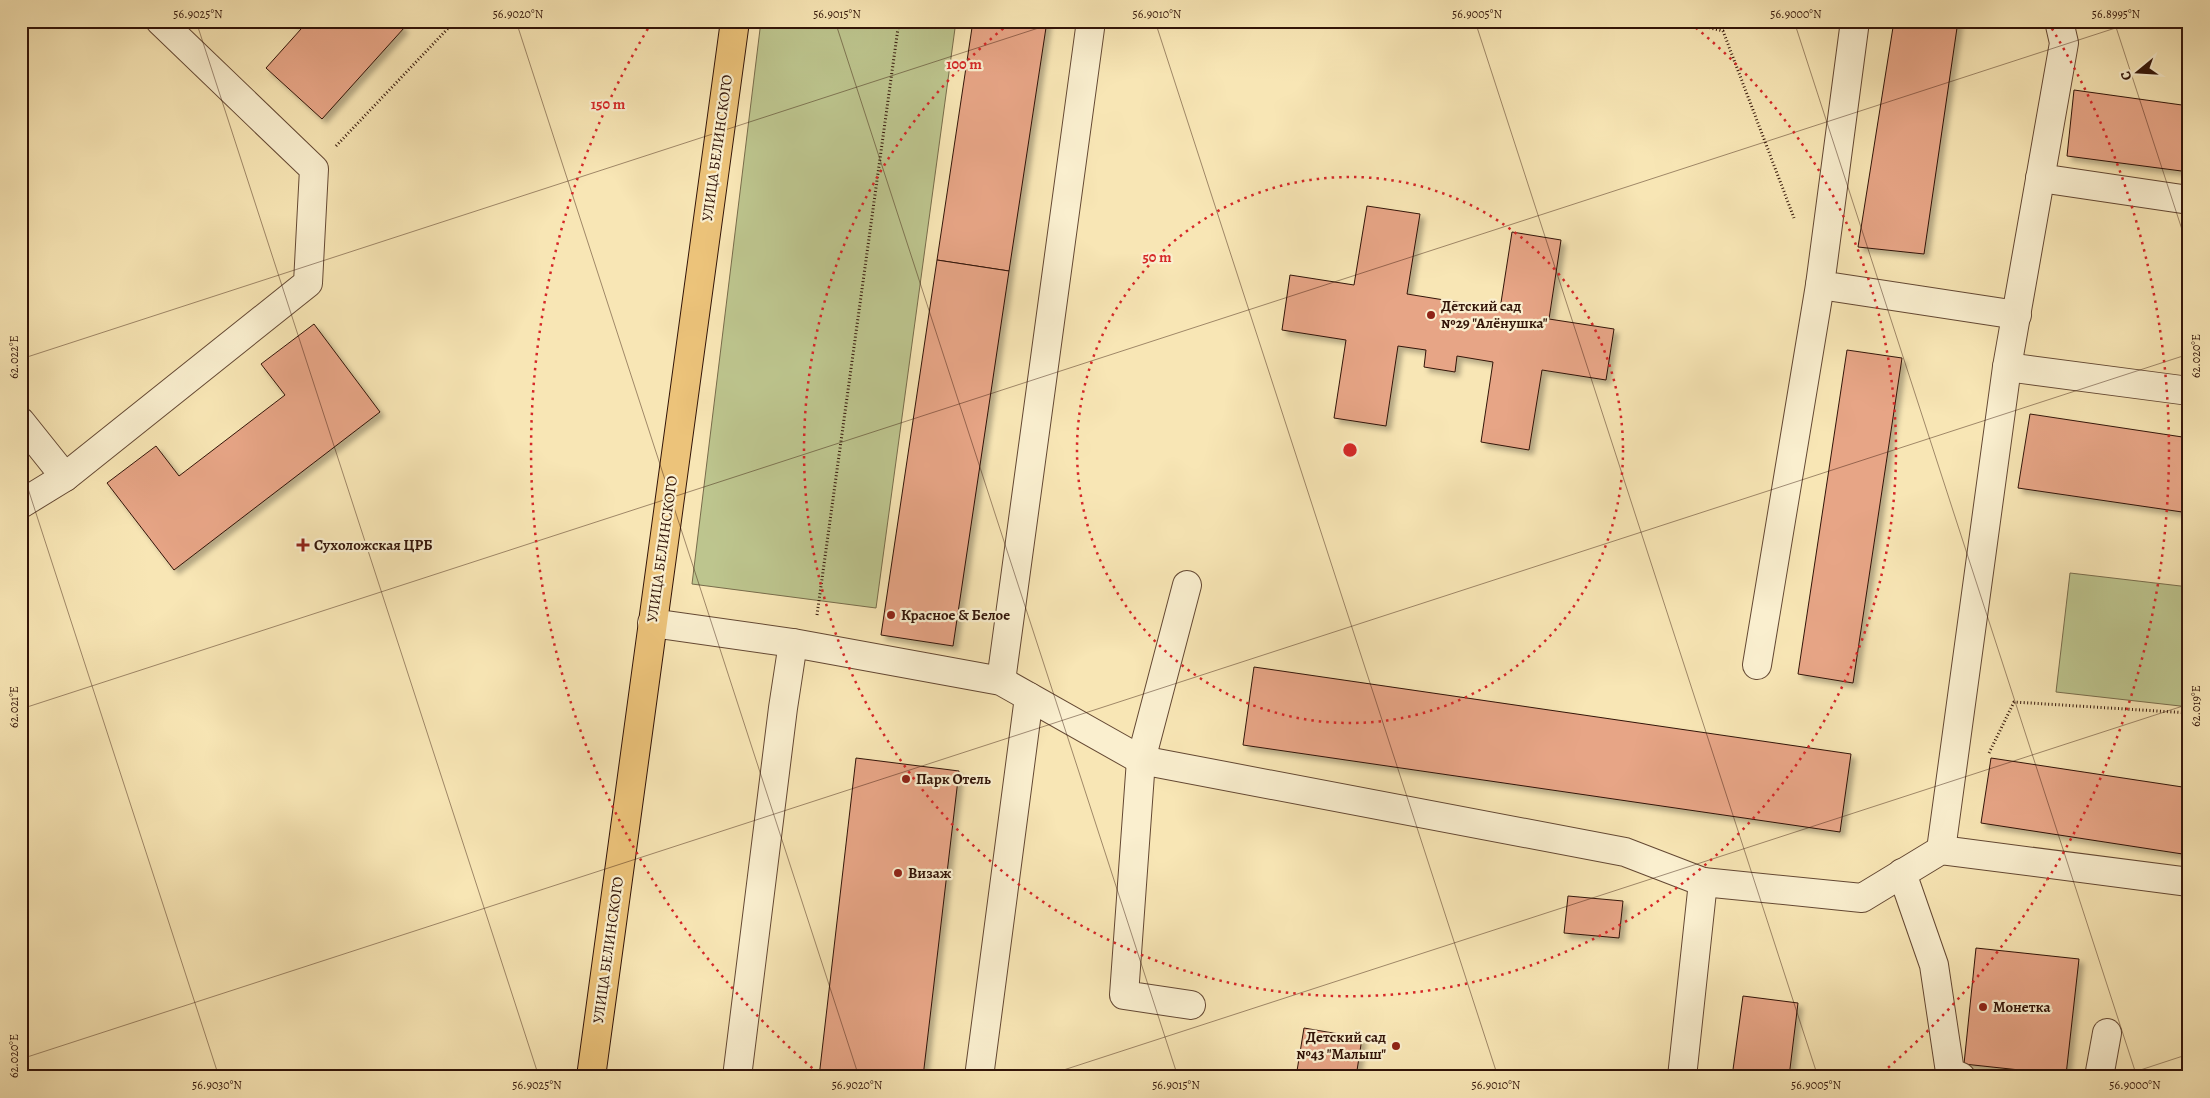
<svg xmlns="http://www.w3.org/2000/svg" width="2210" height="1098" font-family="Alegreya,serif">
	<defs>
		<filter id="shadow"><feDropShadow dx="4.5" dy="4.5" stdDeviation="2.5" flood-color="#0004"/></filter>
	</defs>
	<rect width="100%" height="100%" fill="#f8e6b5"/>
	<filter id="stains"><feTurbulence type="fractalNoise" baseFrequency=".004" numOctaves="4"/><feColorMatrix values="0 0 0 0 .2 0 0 0 0 .09 0 0 0 0 .02 0 0 0 .5 -.17"/></filter>
	<radialGradient id="worn" r=".72"><stop offset=".6" stop-color="#630" stop-opacity="0"/><stop offset="1" stop-color="#630" stop-opacity=".3"/></radialGradient>
	<g fill="#bdc58e" stroke="#786c4b">
		<polygon points="761,21 956,21 876,608 692,584"/>
		<polygon points="2070,573 2189,587 2189,707 2056,692"/>
	</g>
	<g fill="#e7a586" stroke="#321408" filter="url(#shadow)">
		<polygon points="292,21 397,21 404,28 322,119 266,68 301,29"/>
		<polygon points="973,21 1047,21 1009,271 937,260"/>
		<polygon points="1894,21 1958,21 1924,254 1858,247"/>
		<polygon points="2074,90 2189,106 2189,172 2067,156"/>
		<polygon points="1367,206 1420,214 1407,294 1500,309 1512,232 1561,240 1549,319 1614,329 1606,380 1542,370 1529,450 1481,442 1493,362 1457,356 1455,372 1424,367 1426,350 1398,346 1386,426 1334,418 1346,340 1282,330 1290,275 1354,285"/>
		<polygon points="937,260 1009,271 953,646 881,635"/>
		<polygon points="314,324 380,412 174,570 107,483 156,446 179,476 285,395 261,364"/>
		<polygon points="1847,350 1902,358 1853,683 1798,674"/>
		<polygon points="2030,414 2189,438 2189,513 2018,488"/>
		<polygon points="1254,667 1851,754 1840,832 1243,745"/>
		<polygon points="856,758 959,771 923,1077 819,1077"/>
		<polygon points="1991,758 2189,788 2189,855 1981,823"/>
		<polygon points="1568,896 1623,901 1619,938 1564,933"/>
		<polygon points="1976,948 2079,959 2066,1075 1964,1064"/>
		<polygon points="1743,996 1798,1003 1789,1077 1732,1077"/>
		<polygon points="1304,1028 1362,1038 1356,1077 1296,1077"/>
	</g>
	<g fill="none" stroke-linecap="round" stroke-linejoin="round">
		<defs>
			<g id="minor">
				<polyline points="1855,21 1820,285 2017,315"/>
				<polyline points="2040,178 2189,200"/>
				<polyline points="2007,367 2189,391"/>
				<polyline points="21,422 65,477"/>
				<polyline points="21,504 65,477 308,283 314,169 160,21"/>
				<polyline points="1187,585 1141,760 1124,995 1191,1005"/>
				<polyline points="652,623 793,643 1001,681 1141,760 1625,852 1703,882 1862,898 1941,850 2189,882"/>
				<polyline points="1757,665 1820,285"/>
				<polyline points="1001,681 1091,21"/>
				<polyline points="1941,850 2007,367 2064,43 2059,21"/>
				<polyline points="1902,873 1934,965 1950,1072 1961,1077"/>
				<polyline points="737,1077 783,708 793,643"/>
				<polyline points="979,1077 1029,697"/>
				<polyline points="1682,1077 1703,882"/>
				<polyline points="2099,1077 2107,1033"/>
			</g>
			<polyline id="major" points="591,1077 735,21"/>
		</defs>
		<use href="#minor" stroke="#644833" stroke-width="30"/>
		<use href="#major" stroke="#321408" stroke-width="30"/>
		<g stroke="#321408" stroke-width="3" stroke-dasharray="1 2.5" stroke-linecap="butt">
			<polyline points="1682,21 1723,31 1794,218"/>
			<polyline points="336,146 455,21"/>
			<polyline points="817,615 899,21"/>
			<polyline points="1989,753 2014,702 2189,713"/>
		</g>
		<use href="#minor" stroke="#faefcf" stroke-width="28"/>
		<use href="#major" stroke="#ecc37a" stroke-width="28"/>
	</g>
	<path fill="none" stroke="#321408" stroke-width="1" stroke-opacity="0.45" d="M196,21L539,1077M516,21L859,1077M835,21L1178,1077M1155,21L1498,1077M1475,21L1818,1077M1794,21L2137,1077M2114,21L2189,251M21,359L1060,21M21,467L219,1077M21,709L2137,21M21,1059L2189,354M1042,1077L2189,704M2119,1077L2189,1054"/>
	<g fill="none" stroke="#d62828" stroke-width="2.5" stroke-dasharray="2.5 5">
		<circle cx="1350" cy="450" r="273"/>
		<path d="M1690 23A546 546 0 1 1 1010 23"/>
		<path d="M818 1073A819 819 0 0 1 652 22M2048 22A819 819 0 0 1 1882 1073"/>
	</g>
	<g fill="#8f2418" stroke="#faefcf" stroke-width="2">
		<circle cx="1431" cy="315" r="5"/>
		<path d="M300.5 537.5h5v5h5v5h-5v5h-5v-5h-5v-5h5z"/>
		<circle cx="891" cy="615" r="5"/>
		<circle cx="906" cy="779" r="5"/>
		<circle cx="898" cy="873" r="5"/>
		<circle cx="1983" cy="1007" r="5"/>
		<circle cx="1396" cy="1046" r="5"/>
	</g>
	<g text-anchor="middle" dominant-baseline="central" stroke-width="4.5" stroke-linejoin="round" paint-order="stroke">
		<g font-size="15" fill="#321408" stroke="#faefcf">
			<text transform="translate(717 148) rotate(-82)">УЛИЦА БЕЛИНСКОГО</text>
			<text transform="translate(662 549) rotate(-82)">УЛИЦА БЕЛИНСКОГО</text>
			<text transform="translate(608 950) rotate(-82)">УЛИЦА БЕЛИНСКОГО</text>
		</g>
		<g font-size="15" font-weight="bold" fill="#321408" stroke="#faefcf" text-anchor="start">
			<text x="1441" y="306">Детский сад<tspan x="1441" dy="17">№29 "Алёнушка"</tspan></text>
			<text x="314" y="545">Сухоложская ЦРБ</text>
			<text x="901" y="615">Красное &amp; Белое</text>
			<text x="916" y="779">Парк Отель</text>
			<text x="908" y="873">Визаж</text>
			<text x="1993" y="1007">Монетка</text>
			<text x="1386" y="1037" text-anchor="end">Детский сад<tspan x="1386" dy="17">№43 "Малыш"</tspan></text>
		</g>
	</g>
	<circle cx="1350" cy="450" r="8" fill="#d62828" stroke="#faefcf" stroke-width="2.5"/>
	<g font-size="15" text-anchor="middle" font-weight="bold" fill="#d62828" stroke="#faefcf" stroke-width="4.5" stroke-linejoin="round" paint-order="stroke">
		<text x="964" y="69">100 m</text>
		<text x="608" y="109">150 m</text>
		<text x="1157" y="262">50 m</text>
	</g>
	<rect width="2210" height="1098" fill="none" stroke="#f8e6b5" stroke-width="55"/>
	<g transform="translate(2138 72) rotate(252)" stroke="#faefcf" stroke-width="4" paint-order="stroke">
	<path d="M0-4L9 19L0 12L-9 19Z" fill="#321408"/>
	<text y="-8" font-size="14" font-weight="bold" text-anchor="middle" fill="#321408">С</text>
	</g>
	<rect x="28" y="28" width="2154" height="1042" fill="none" stroke="#321408" stroke-width="2"/>
	<g font-size="12" text-anchor="middle" fill="#321408">
		<text x="198" y="18">56.9025°N</text>
		<text x="518" y="18">56.9020°N</text>
		<text x="837" y="18">56.9015°N</text>
		<text x="1157" y="18">56.9010°N</text>
		<text x="1477" y="18">56.9005°N</text>
		<text x="1796" y="18">56.9000°N</text>
		<text x="2116" y="18">56.8995°N</text>
		<text transform="translate(2196 356) rotate(-90)" y="4">62.020°E</text>
		<text transform="translate(14 357) rotate(-90)" y="4">62.022°E</text>
		<text transform="translate(2196 706) rotate(-90)" y="4">62.019°E</text>
		<text transform="translate(14 707) rotate(-90)" y="4">62.021°E</text>
		<text transform="translate(14 1056) rotate(-90)" y="4">62.020°E</text>
		<text x="217" y="1089">56.9030°N</text>
		<text x="537" y="1089">56.9025°N</text>
		<text x="857" y="1089">56.9020°N</text>
		<text x="1176" y="1089">56.9015°N</text>
		<text x="1496" y="1089">56.9010°N</text>
		<text x="1816" y="1089">56.9005°N</text>
		<text x="2135" y="1089">56.9000°N</text>
	</g>
	<rect width="100%" height="100%" filter="url(#stains)"/>
	<rect width="100%" height="100%" fill="url(#worn)"/>
</svg>
